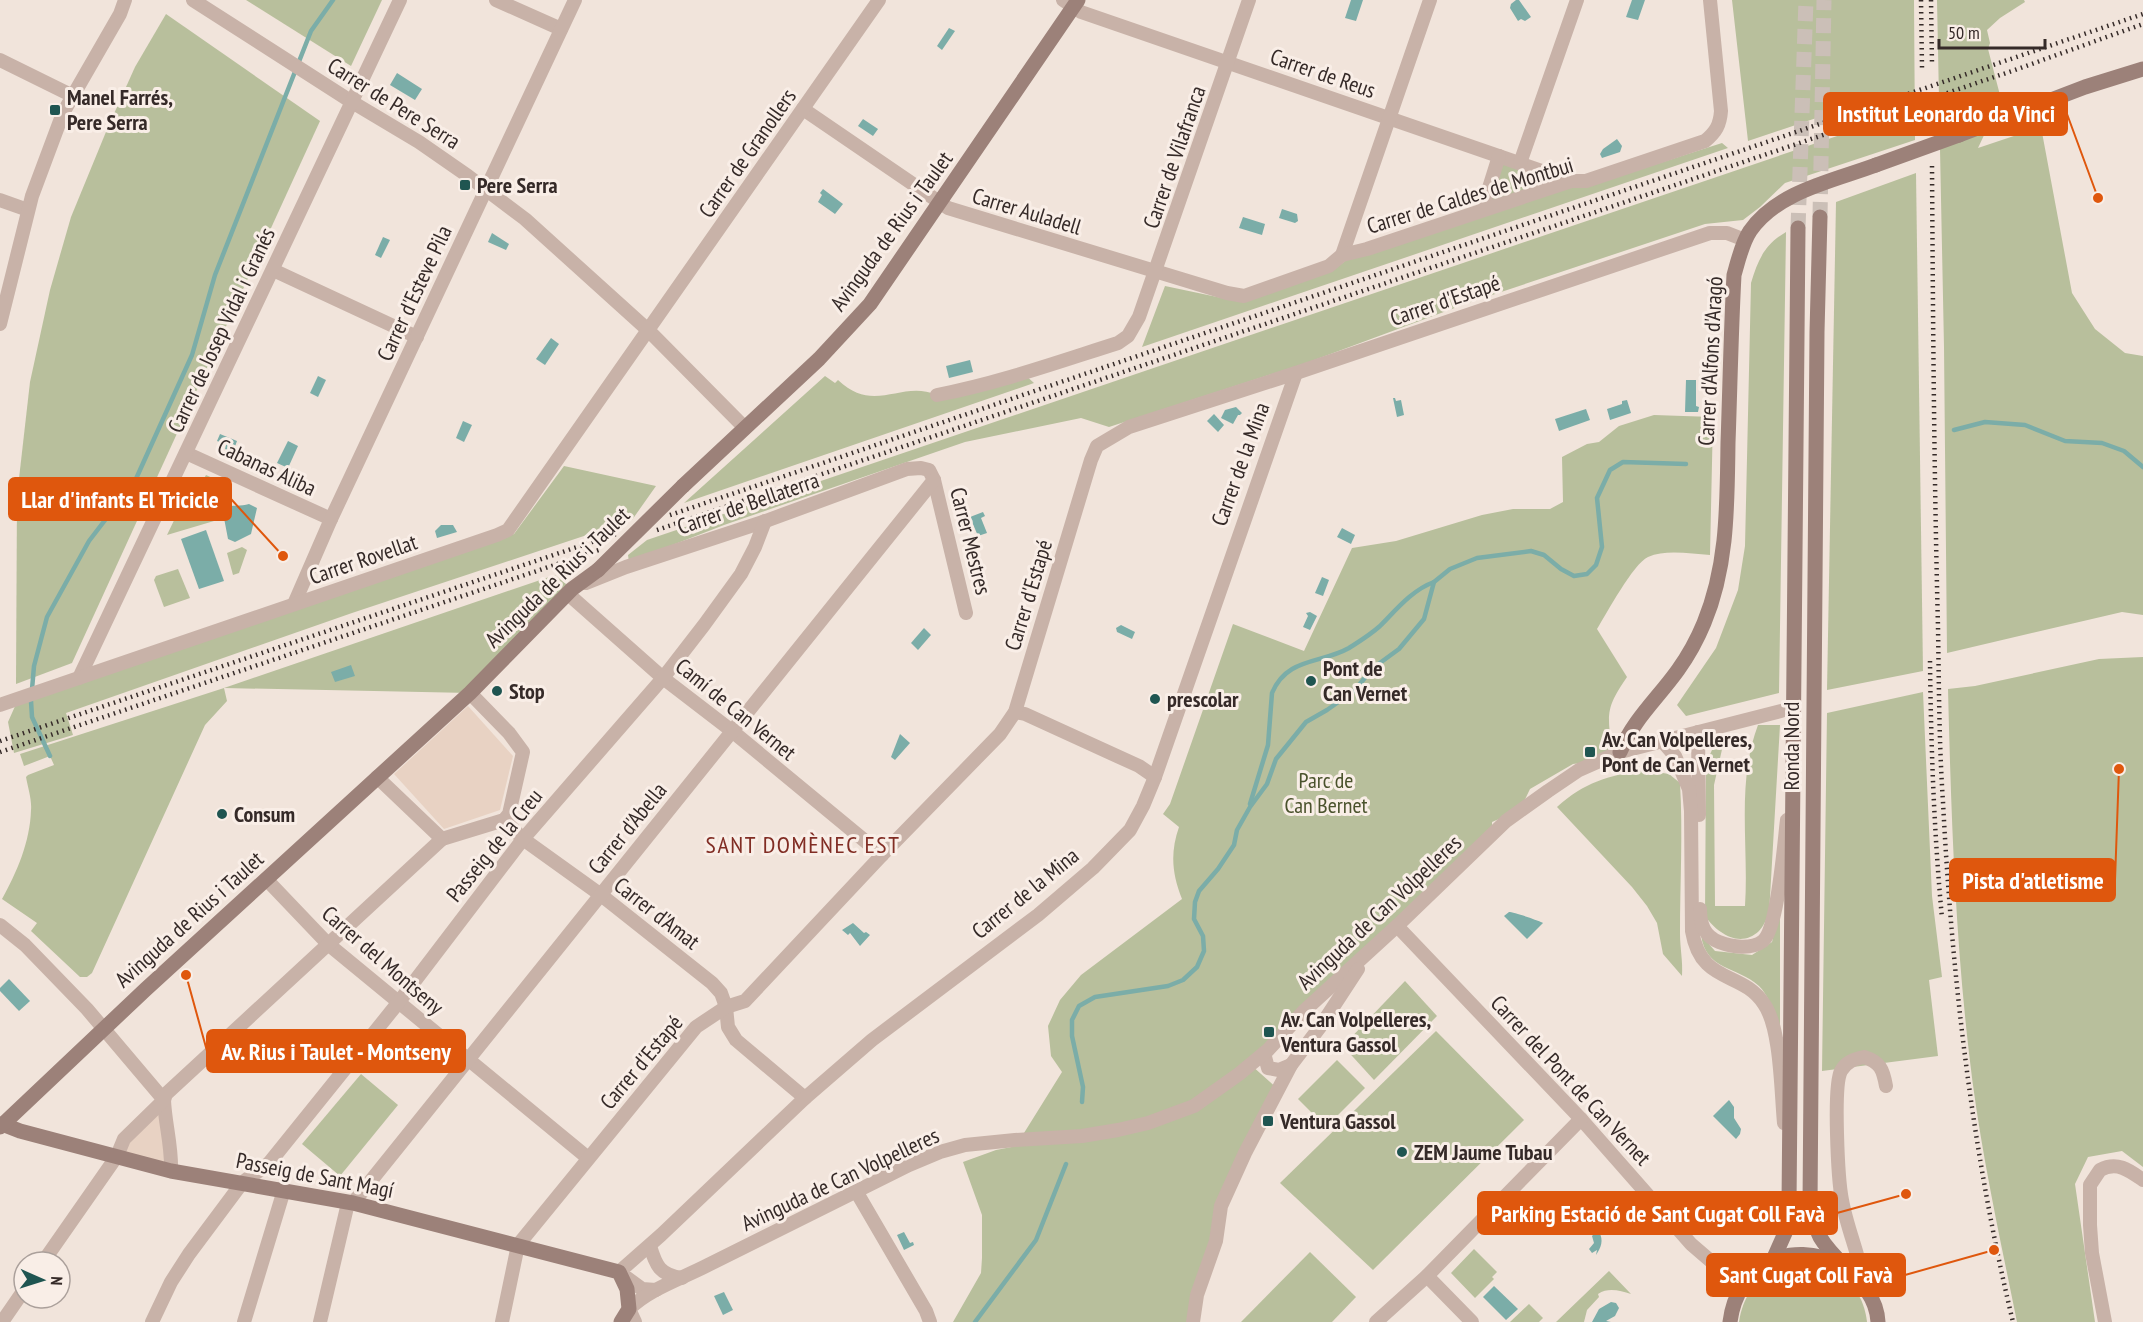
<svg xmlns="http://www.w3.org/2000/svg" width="2143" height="1322" font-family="'PT Sans Narrow',sans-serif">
	<rect width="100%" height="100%" fill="#f1e4db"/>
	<g fill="#b8bf9c">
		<polygon points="246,0 382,0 351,66"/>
		<polygon points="1732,0 1914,0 1915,140 1785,183 1760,207 1743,220 1705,224 1468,303 1309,362 1109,427 1081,418 965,442 724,525 629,562 628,555 647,540 1846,133 1840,110 1748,141"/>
		<polygon points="1937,0 2024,0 2025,2 2000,18 1987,30 1990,43 1988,49 2001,99 1978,148 2041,127 2072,293 2095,329 2125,353 2143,356 2143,615 2122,612 1947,653 1944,347"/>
		<polygon points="166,14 320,121 72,663 16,684 17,496 30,382 50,290 71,217 108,127 135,67"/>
		<polygon points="1722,143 1728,148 1142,347 1165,286 1241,302 1333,270 1352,256 1573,186 1588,186"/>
		<polygon points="1502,161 1557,178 1488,203"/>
		<polygon points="1916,173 1923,671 1827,690 1836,202"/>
		<path d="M1786,232L1779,693L1686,716L1677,705L1716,648L1738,590L1745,546L1751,283C1758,260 1764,245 1786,232Z"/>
		<path d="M1023,373L1034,383L684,503L825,376L835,383L838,380C875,415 901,379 937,395Z"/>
		<path d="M1654,415L1713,417L1710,555C1691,554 1666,549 1648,557C1633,564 1607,613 1597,629L1627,677C1608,705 1606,712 1612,746L1596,761L1573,764L1530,789L1520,810L1492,822V835L1251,1065L1279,1090L1221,1206L1193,1322H953L981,1273L982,1258V1215L963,1162L996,1150L1022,1145L1024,1133L1062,1072L1051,1056L1048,1026L1060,1000L1081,975L1182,899C1172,874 1170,853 1179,827L1163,814L1170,804L1233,624L1304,651L1352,548L1396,541L1482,515L1513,509H1550L1563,502L1562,457L1587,444L1599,442L1619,426Z"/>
		<polygon points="564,466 656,486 632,520 352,613 66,713 73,735 14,753 8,722 16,704 514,534"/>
		<polygon points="206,475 217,480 206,484 200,497 205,508 211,511 214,521 167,535 190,487 197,491"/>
		<polygon points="242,547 247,550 239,573 233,575 227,553"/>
		<polygon points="178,569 190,598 164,607 154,580 156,576"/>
		<path d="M555,575L572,589L470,693L224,688L227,701L205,725L92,973L87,977H80L31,931L37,923L2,899C17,872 30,842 31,810C32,800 28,788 26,777L28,775L54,765L50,756L24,766L20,754L224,688Z"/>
		<path d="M2143,657V1167L2122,1151L2088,1157L2075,1184L2095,1322H2017C1999,1233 1979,1143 1969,1053C1955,932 1951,811 1948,689L1975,686L2099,659Z"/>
		<polygon points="1923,692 1932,896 1942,977 1929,980 1938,1056 1822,1071 1827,713"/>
		<path d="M1758,725H1780L1769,914C1766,920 1763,927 1759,931C1740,949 1717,933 1705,916L1706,763L1712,750L1723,745L1714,785L1715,906H1745C1749,846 1736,783 1758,725Z"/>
		<path d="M1644,770L1669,774L1680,783C1683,834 1680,883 1680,934C1680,948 1683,961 1682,976L1663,954L1657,923L1647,906L1632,887L1557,807C1585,782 1607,776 1644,770Z"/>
		<path d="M1780,908V1028C1774,1014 1770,997 1759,986C1737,966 1706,971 1701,935L1715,951L1752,955L1772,942Z"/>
		<polygon points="1405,981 1437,1016 1374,1080 1343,1046"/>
		<polygon points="1436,1031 1524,1120 1373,1270 1280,1183"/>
		<polygon points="1337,1060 1365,1088 1326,1127 1298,1099"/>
		<polygon points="361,1074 398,1105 340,1176 302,1144"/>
		<polygon points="1474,1249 1497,1272 1492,1277 1494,1279 1475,1298 1451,1273"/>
		<polygon points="1310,1252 1356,1297 1332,1322 1241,1322"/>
		<path d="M1802,1262C1837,1264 1863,1286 1867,1322H1739C1744,1287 1768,1266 1802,1262Z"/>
		<path d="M1609,1271L1631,1294C1620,1291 1609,1287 1598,1294L1599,1297L1587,1310L1584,1322H1556Z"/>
		<polygon points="1529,1304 1543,1318 1539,1322 1510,1322"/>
	</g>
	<g fill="#e8d2c3">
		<polygon points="468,706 513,756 500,810 444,829 394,774"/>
		<polygon points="164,1100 171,1171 117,1156"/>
	</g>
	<g fill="#7bada8">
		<polygon points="1351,0 1363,0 1356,21 1345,18"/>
		<polygon points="1516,0 1519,0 1531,17 1525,21 1521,19 1518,21 1510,8 1511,4"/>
		<polygon points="1632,0 1645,0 1638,20 1626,17"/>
		<polygon points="949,28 955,31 942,50 937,46"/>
		<polygon points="397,73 422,89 415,100 390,85"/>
		<polygon points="863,119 878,129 873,136 858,126"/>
		<polygon points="1617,139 1622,146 1620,152 1602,158 1600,154 1603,149"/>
		<polygon points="823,189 843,204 835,214 818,202 822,195 820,193"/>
		<polygon points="1282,209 1297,214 1298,221 1295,223 1279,218"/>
		<polygon points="1243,217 1265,224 1262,235 1239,228"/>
		<polygon points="492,233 509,244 506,250 488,242"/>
		<polygon points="383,237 390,240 381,258 375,255"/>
		<polygon points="551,338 559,344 545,365 536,359"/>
		<polygon points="970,360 973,372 949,378 946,366"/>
		<polygon points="318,376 326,380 318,397 310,393"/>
		<polygon points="1686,380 1696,380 1696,406 1699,407 1698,412 1685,412"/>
		<polygon points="1393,398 1395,398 1396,401 1401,400 1404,415 1397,417"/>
		<polygon points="1627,400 1631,413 1610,420 1607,409 1622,404 1622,401"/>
		<polygon points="1236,407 1242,413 1240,415 1238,415 1233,424 1221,418 1225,410"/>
		<polygon points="1586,409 1590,420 1559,431 1555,419"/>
		<polygon points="1214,414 1224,425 1218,432 1207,421"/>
		<polygon points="463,421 472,425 464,442 456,438"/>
		<polygon points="220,434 237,441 233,452 225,449 226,445 217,441"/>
		<polygon points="288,441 298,446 288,468 277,463"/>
		<path d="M215,486L224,492L222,505L225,508C232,504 241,507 249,504L257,508L251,534L235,542L228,539L224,518L205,499V493Z"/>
		<polygon points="983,512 985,516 981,518 987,533 978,536 970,517"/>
		<polygon points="441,525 453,525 457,532 437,538 435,531"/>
		<polygon points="1342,528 1355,535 1351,544 1337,537"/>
		<polygon points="206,530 224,581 199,589 181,539"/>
		<polygon points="1322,577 1329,580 1323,596 1315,593"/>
		<polygon points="1310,612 1317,616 1310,630 1303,627 1308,616 1306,613"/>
		<polygon points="1121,625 1135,632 1132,639 1117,632 1116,628"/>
		<polygon points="924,628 931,635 918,650 911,643"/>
		<polygon points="351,665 355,676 335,682 331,672"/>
		<polygon points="900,734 910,743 895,760 891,757"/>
		<path d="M1509,912C1513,912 1541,921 1543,923L1527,939L1504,916Z"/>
		<polygon points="853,923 864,933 866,932 870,935 860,946 850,933 848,935 842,930"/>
		<polygon points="9,979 30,1001 19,1011 0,991 0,988"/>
		<polygon points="1729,1100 1734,1107 1734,1118 1741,1129 1740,1134 1736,1139 1713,1116"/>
		<polygon points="904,1232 910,1243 913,1242 914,1245 904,1250 897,1235"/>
		<path d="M1596,1232H1599C1604,1240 1601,1248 1596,1255L1597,1250L1592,1253L1589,1249L1594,1243L1592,1236Z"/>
		<polygon points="1494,1286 1518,1309 1506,1320 1483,1297"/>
		<polygon points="724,1292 733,1310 723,1315 714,1296"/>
		<polygon points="1611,1302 1616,1303 1619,1308 1615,1316 1606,1321 1611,1322 1592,1322 1599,1309"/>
	</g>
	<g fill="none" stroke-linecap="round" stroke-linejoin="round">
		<g stroke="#7bada8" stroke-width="4.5">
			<polyline points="1954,430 1985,422 2025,425 2065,441 2102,443 2124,451 2143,467"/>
			<polyline points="50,756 32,717 31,701 34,666 47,617 89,541 135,481 192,355 215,275 311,31 333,0"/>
			<path d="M1250,804L1268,745L1272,693C1287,657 1321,664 1349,648C1360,641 1370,635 1380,626C1396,610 1412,590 1434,582"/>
			<polyline points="1082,1102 1083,1087 1072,1036 1072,1020 1079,1006 1095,997 1168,986 1183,980 1197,967 1204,951 1203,936 1194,919 1195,902 1199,891 1218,869 1234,845 1237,830 1250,807 1267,784 1276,759 1306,722 1327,710 1354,691 1373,668 1399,649 1424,619 1434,582 1450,569 1477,558 1531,551 1544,555 1561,569 1574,576 1587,574 1596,565 1602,547 1597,498 1610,470 1623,462 1686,464"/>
			<polyline points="975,1322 1036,1240 1066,1164"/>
		</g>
		<g stroke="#cbbfb7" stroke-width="15" stroke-dasharray="15 8" stroke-linecap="butt">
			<polyline points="1820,217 1824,0"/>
			<polyline points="1798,228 1806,0"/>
		</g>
		<g stroke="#c8b2a8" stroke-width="14">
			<polyline points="193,0 352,102 419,142 468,176 525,219 649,331 745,428"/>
			<polyline points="496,0 561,29"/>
			<polyline points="1063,0 1081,12 1571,181"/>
			<polyline points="0,60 73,96"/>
			<polyline points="803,109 948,208 1227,293 1244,296 1329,266 1342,255 1430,0"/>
			<polyline points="1520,163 1577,0"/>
			<polyline points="0,200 28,210"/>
			<polyline points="1482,210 1499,156"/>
			<path d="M1342,255L1367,249L1571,181H1586L1705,141C1716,132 1720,125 1721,111L1710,0"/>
			<polyline points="273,270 417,337"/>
			<polyline points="0,324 32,196 63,113 120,14 125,0"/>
			<path d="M937,395C999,383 1058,362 1118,343L1128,336L1139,317L1249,0"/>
			<polyline points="186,453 331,519"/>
			<polyline points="586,583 626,567 763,522 907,469 921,468 929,470 934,480 966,613"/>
			<polyline points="567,593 663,678 732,731 882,855"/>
			<polyline points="294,604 331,519 575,0"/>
			<polyline points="79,678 400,0"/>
			<polyline points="0,705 497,535 508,530 879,0"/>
			<polyline points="1015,712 1025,714 1139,766 1155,777"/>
			<polyline points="1698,732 1699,815"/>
			<path d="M1662,741L1675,756L1689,789L1691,811L1692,931C1701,985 1742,970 1764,1004C1781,1028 1781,1092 1784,1123"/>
			<polyline points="377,777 442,839 504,820 509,814 523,752 509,733 470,693"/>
			<polyline points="504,820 523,839 601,895 712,983 721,993 726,1007 728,1027 736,1040 805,1098"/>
			<polyline points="266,879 328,944 588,1158"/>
			<path d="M1700,909C1700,924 1704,936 1719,942C1732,947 1751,950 1763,941C1778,928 1784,843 1787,820"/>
			<path d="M0,925L25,945L87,1009L164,1100C165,1124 172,1146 171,1171"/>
			<polyline points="1397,926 1581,1119 1691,1244 1741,1287"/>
			<polyline points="1264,1053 1268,1068 1279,1070 1291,1065"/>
			<polyline points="856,1191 926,1311 930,1322"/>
			<polyline points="353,1203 934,480"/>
			<path d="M650,1246C656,1266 660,1275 682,1278"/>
			<polyline points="43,1262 117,1156 124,1139 164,1100 166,1094 442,839"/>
			<polyline points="1427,1276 1472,1322"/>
			<path d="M1864,1285C1860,1256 1847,1229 1842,1200C1838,1180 1833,1086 1841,1071C1846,1062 1854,1059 1864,1057C1880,1062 1883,1069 1886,1086"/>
			<polyline points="656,1290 642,1289 619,1272 661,1235 805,1098 872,1040 1038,915 1093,868 1130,830 1143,806 1155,777 1296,373"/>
			<polyline points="2,1322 24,1290"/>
			<path d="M152,1322L171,1282L189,1254L242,1183C251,1175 261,1171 270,1162L398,1003L523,839L663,678L704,625L741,574L755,547L765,521"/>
			<polyline points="244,1322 284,1190"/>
			<polyline points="320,1322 348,1203"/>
			<polyline points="502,1322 518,1245 696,1027 726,1007 745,1001 882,855 1000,734 1015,712 1091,460 1097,446 1129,427 1296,373 1710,233 1727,233 1745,240"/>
			<path d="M635,1322L629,1309C651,1288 681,1279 708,1265C775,1231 842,1198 909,1165L940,1152L965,1145L1015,1140L1082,1136L1118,1130L1148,1123L1194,1106L1239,1074L1268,1050L1304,1011L1397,926L1506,821L1548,791L1579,770L1620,752L1781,711"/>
			<polyline points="1193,1322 1197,1295 1216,1241 1221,1206 1245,1153 1291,1065 1320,1027 1358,969"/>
			<polyline points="1376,1322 1427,1276 1581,1119"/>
			<path d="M2105,1322L2092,1253L2090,1225V1185L2100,1170C2117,1161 2129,1170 2143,1180"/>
		</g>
		<g stroke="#9c8179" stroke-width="15">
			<polyline points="1959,135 2085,87 2143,69"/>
			<path d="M1820,217L1817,332L1810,1205C1813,1215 1815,1227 1820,1237C1838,1268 1876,1283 1878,1322"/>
			<polyline points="683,486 819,359 870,304 1078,0"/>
			<path d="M1620,752C1633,720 1658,698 1678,670C1688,656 1697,640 1704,623C1728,565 1727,505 1728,443C1730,387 1731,331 1734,275C1738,261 1742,243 1750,231C1778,191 1833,181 1876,165"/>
			<polyline points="2,1124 20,1131 171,1171 353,1203 619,1272 627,1289 629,1309 621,1322"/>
			<polyline points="0,1127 146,989 470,693 572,589 598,570"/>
			<polyline points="1773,1260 1785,1233 1789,1205 1798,228"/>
			<path d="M1730,1322C1737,1265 1790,1238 1841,1265"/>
		</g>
		<g stroke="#352a28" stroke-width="4.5" stroke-dasharray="1.5 4.5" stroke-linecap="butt">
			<polyline points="1921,0 1922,68"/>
			<polyline points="1931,0 1932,65"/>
			<polyline points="1923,114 1923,131"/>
			<path d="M1932,166C1933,320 1934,474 1938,627C1939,686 1939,744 1943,802C1952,977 1972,1152 2013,1322"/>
			<polyline points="670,515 2143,14"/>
			<polyline points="657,530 2012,71 2143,24"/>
			<path d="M1930,661C1931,747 1934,833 1942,918"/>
			<polyline points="0,741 616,534"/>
			<polyline points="0,752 599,550"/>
		</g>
		<g stroke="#9c8179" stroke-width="15">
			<polyline points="1876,165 1959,135"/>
			<polyline points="598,570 683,486"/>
		</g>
	</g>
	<g fill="#1f5551" stroke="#f9eee7" stroke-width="2">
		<rect x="49" y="104" width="12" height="12" rx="3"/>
		<rect x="459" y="179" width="12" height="12" rx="3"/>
		<circle cx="1311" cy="681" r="6"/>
		<circle cx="497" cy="691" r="6"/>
		<circle cx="1155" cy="699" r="6"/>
		<rect x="1584" y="746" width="12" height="12" rx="3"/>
		<circle cx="222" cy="814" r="6"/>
		<rect x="1263" y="1026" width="12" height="12" rx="3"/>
		<rect x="1262" y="1115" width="12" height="12" rx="3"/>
		<circle cx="1402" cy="1152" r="6"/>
	</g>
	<g text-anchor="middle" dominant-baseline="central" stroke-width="6" stroke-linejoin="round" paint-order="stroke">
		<g font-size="22" fill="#352a28" stroke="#f9eee7">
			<text transform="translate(1323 73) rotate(19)">Carrer de Reus</text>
			<text transform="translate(394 103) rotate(32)">Carrer de Pere Serra</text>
			<text transform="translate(747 153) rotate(-55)">Carrer de Granollers</text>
			<text transform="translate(1174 157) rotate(-71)">Carrer de Vilafranca</text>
			<text transform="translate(1470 195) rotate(-17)">Carrer de Caldes de Montbui</text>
			<text transform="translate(1027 211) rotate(17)">Carrer Auladell</text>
			<text transform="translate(891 231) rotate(-54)">Avinguda de Rius i Taulet</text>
			<text transform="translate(414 293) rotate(-65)">Carrer d'Esteve Pila</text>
			<text transform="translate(1445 300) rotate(-19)">Carrer d'Estapé</text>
			<text transform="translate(221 330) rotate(-65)">Carrer de Josep Vidal i Granés</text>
			<text transform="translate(1710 361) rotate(-87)">Carrer d'Alfons d'Aragó</text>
			<text transform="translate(1240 464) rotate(-70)">Carrer de la Mina</text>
			<text transform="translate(267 467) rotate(25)">Cabanas Aliba</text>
			<text transform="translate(748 503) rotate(-19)">Carrer de Bellaterra</text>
			<text transform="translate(971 541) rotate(76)">Carrer Mestres</text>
			<text transform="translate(363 559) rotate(-19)">Carrer Rovellat</text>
			<text transform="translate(557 577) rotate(-44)">Avinguda de Rius i Taulet</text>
			<text transform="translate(1028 595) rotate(-73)">Carrer d'Estapé</text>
			<text transform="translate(736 709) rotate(39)">Camí de Can Vernet</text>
			<text transform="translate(1791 746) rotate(-90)">Ronda Nord</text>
			<text transform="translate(627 828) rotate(-51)">Carrer d'Abella</text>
			<text transform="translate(494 845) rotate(-51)">Passeig de la Creu</text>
			<text transform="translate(1025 893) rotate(-39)">Carrer de la Mina</text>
			<text transform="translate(1379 912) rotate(-43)">Avinguda de Can Volpelleres</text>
			<text transform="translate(657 913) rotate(38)">Carrer d'Amat</text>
			<text transform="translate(189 919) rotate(-42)">Avinguda de Rius i Taulet</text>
			<text transform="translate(383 960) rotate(41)">Carrer del Montseny</text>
			<text transform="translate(641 1062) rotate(-50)">Carrer d'Estapé</text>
			<text transform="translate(1571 1080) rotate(47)">Carrer del Pont de Can Vernet</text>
			<text transform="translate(315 1175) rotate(11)">Passeig de Sant Magí</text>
			<text transform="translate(840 1179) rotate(-25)">Avinguda de Can Volpelleres</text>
		</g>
		<g font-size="22" font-weight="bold" fill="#352a28" stroke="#f9eee7" text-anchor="start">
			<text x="67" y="97">Manel Farrés,<tspan x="67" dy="25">Pere Serra</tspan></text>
			<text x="477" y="185">Pere Serra</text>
			<text x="1323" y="668">Pont de<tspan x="1323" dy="25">Can Vernet</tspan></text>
			<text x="509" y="691">Stop</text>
			<text x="1167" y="699">prescolar</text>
			<text x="1602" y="739">Av. Can Volpelleres,<tspan x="1602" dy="25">Pont de Can Vernet</tspan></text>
			<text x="234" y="814">Consum</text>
			<text x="1281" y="1019">Av. Can Volpelleres,<tspan x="1281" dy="25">Ventura Gassol</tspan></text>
			<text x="1280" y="1121">Ventura Gassol</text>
			<text x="1414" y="1152">ZEM Jaume Tubau</text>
		</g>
		<g font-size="22" fill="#4a522c" stroke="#f9eee7">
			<text x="1326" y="780">Parc de<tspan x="1326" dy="25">Can Bernet</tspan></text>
		</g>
		<g font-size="24" letter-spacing="1.5" fill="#812d24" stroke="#f9eee7">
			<text x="803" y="844">SANT DOMÈNEC EST</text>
		</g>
	</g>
	<path fill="none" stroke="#df570d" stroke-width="2" d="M2098 198L2067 114M283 556L231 499M2119 769L2115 880M186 975L207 1051M1906 1194L1837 1213M1994 1250L1905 1275"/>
	<g fill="#df570d" stroke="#f9eee7" stroke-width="2">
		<circle cx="2098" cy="198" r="6"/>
		<circle cx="283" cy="556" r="6"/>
		<circle cx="2119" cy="769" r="6"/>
		<circle cx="186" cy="975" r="6"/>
		<circle cx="1906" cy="1194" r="6"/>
		<circle cx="1994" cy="1250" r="6"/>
	</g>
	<g fill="#df570d" stroke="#df570d" stroke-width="2">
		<rect x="1824" y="93" width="243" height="42" rx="6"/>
		<rect x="9" y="478" width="222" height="42" rx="6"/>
		<rect x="1950" y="859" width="165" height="42" rx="6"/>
		<rect x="207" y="1030" width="258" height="42" rx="6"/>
		<rect x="1478" y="1192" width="359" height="42" rx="6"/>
		<rect x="1707" y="1254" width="198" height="42" rx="6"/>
	</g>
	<g font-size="24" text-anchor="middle" font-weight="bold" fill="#fff">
		<text x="1946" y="122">Institut Leonardo da Vinci</text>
		<text x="120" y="508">Llar d'infants El Tricicle</text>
		<text x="2033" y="889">Pista d'atletisme</text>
		<text x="336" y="1060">Av. Rius i Taulet - Montseny</text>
		<text x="1658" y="1222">Parking Estació de Sant Cugat Coll Favà</text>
		<text x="1806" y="1283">Sant Cugat Coll Favà</text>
	</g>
	<g transform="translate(42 1280) rotate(93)"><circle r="28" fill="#f9eee7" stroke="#aba09b" stroke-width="1.5"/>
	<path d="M0-4.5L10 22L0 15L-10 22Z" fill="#1f5551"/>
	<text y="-9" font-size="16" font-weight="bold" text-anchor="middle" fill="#352a28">N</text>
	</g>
	<path d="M1939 39v9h106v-9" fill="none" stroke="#352a28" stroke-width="3"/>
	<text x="1948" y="39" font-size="18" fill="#352a28" stroke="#f9eee7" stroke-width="4.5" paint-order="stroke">50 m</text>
</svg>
